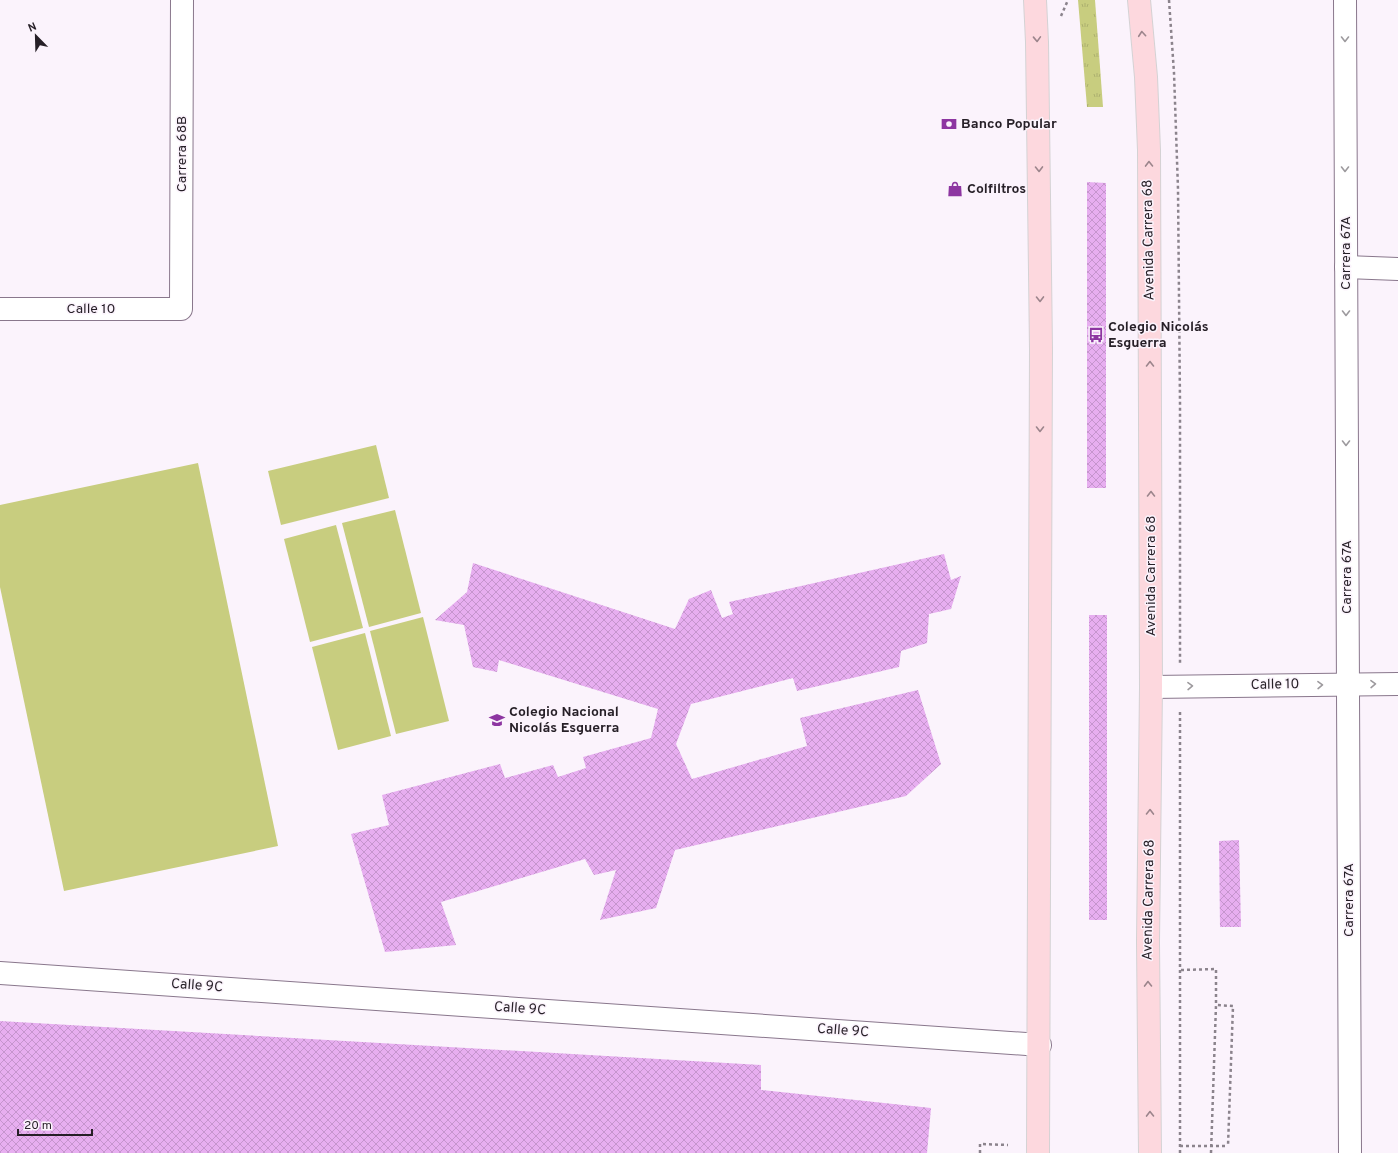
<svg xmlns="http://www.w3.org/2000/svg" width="1398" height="1153" font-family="Overpass,sans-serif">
	<defs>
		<pattern id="grass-tufts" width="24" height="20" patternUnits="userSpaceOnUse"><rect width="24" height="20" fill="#c8cd7f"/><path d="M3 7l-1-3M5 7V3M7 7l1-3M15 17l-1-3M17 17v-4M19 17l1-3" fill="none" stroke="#acb06e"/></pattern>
		<pattern id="building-cross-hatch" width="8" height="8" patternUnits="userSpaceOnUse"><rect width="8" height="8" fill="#e7aef0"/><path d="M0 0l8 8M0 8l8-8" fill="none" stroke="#c695ce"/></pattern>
	</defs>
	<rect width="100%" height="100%" fill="#fbf3fc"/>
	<polygon fill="url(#grass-tufts)" points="1078,0 1095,0 1103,107 1087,107"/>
	<g fill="#c8cd7f">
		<polygon points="376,445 389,498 281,525 268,471"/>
		<polygon points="198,463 278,846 64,891 0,587 0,505"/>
		<polygon points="395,510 421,613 369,627 342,523"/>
		<polygon points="336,525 363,628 310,642 284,539"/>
		<polygon points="423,617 449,721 396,734 370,631"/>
		<polygon points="365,633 391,736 338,750 312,647"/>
	</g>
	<g fill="url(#building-cross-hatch)">
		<polygon points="1087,182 1106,183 1106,488 1087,488"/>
		<polygon points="944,554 951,580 961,576 951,609 929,614 927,643 901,651 899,667 797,691 793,678 691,704 676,744 692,779 807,746 800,718 918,690 941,764 906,796 675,850 656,908 600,920 616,870 594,875 585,859 441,902 456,945 385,952 351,834 389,825 382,795 500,764 505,778 553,765 558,777 586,768 583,757 651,738 658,709 499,660 497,672 473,667 464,625 435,620 467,592 473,563 675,629 689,599 711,590 722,618 733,614 729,602"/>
		<rect x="1089" y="615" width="18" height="305"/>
		<polygon points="1239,840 1241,927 1220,927 1219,841"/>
		<polygon points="0,1021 761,1065 761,1090 931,1108 927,1153 0,1153"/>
	</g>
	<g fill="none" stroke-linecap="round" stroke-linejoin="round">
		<defs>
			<g id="street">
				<polyline points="1345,0 1350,1153"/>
				<polyline points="1346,267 1398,269"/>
				<polyline points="0,309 181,309 182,0"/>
				<polyline points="1151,687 1398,684"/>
				<polyline points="0,973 1040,1045"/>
			</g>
			<g id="primary">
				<polyline points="1035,0 1037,42 1041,349 1038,1153"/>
				<polyline points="1139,0 1146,77 1149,150 1151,687 1148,942 1150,1153"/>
			</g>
		</defs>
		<use href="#street" stroke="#89778c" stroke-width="24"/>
		<use href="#primary" stroke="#d4d2d4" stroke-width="24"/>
		<g stroke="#8b838c" stroke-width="2.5" stroke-dasharray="3 3" stroke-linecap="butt">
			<polyline points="1169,0 1174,73 1178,189 1180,403 1180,663"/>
			<polyline points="1061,16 1068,0"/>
			<polyline points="1181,970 1216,969 1216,1005"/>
			<polyline points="1180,1146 1228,1146"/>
			<polyline points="980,1153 980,1144 1008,1145"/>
			<polyline points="1180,1153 1180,710"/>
		</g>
		<use href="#street" stroke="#fff" stroke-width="22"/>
		<use href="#primary" stroke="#fdd8de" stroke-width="22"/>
		<polyline stroke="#8b838c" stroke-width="2.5" stroke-dasharray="3 3" stroke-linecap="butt" points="1211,1153 1216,1005 1233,1006 1228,1146"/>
	</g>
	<defs><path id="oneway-chevron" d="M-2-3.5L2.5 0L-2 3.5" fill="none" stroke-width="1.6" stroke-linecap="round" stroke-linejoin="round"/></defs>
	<g stroke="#9c858c">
		<use href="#oneway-chevron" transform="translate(1142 34) rotate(-95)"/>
		<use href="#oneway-chevron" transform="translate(1037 39) rotate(88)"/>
		<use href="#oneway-chevron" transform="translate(1149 164) rotate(-91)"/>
		<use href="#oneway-chevron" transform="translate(1039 169) rotate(89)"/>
		<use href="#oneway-chevron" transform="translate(1040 299) rotate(89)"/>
		<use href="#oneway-chevron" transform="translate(1150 364) rotate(-90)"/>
		<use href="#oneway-chevron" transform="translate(1040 429) rotate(90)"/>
		<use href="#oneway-chevron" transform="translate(1151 494) rotate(-90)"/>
		<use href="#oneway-chevron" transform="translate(1150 812) rotate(-89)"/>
		<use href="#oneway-chevron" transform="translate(1148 984) rotate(-91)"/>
		<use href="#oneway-chevron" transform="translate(1150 1114) rotate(-91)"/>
	</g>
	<g stroke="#9d9a9e">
		<use href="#oneway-chevron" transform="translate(1345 39) rotate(90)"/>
		<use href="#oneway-chevron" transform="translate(1345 169) rotate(90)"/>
		<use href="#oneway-chevron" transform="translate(1346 313) rotate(90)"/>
		<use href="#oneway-chevron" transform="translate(1346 443) rotate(90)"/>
		<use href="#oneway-chevron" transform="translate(1373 684) rotate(-1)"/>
		<use href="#oneway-chevron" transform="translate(1320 685) rotate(-1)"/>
		<use href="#oneway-chevron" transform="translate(1190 686) rotate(-1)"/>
	</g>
	<defs>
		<symbol id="bank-bare" viewBox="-9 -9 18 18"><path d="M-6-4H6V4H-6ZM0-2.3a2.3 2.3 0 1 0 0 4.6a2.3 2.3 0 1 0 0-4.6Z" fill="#8d35a1" stroke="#fbf3fc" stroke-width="2.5" paint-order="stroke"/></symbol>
		<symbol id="shop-bare" viewBox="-9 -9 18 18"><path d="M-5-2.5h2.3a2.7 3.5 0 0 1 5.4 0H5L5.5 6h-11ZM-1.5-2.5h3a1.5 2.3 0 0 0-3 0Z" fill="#8d35a1" stroke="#fbf3fc" stroke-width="2.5" paint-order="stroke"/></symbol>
		<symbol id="bus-bare" viewBox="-9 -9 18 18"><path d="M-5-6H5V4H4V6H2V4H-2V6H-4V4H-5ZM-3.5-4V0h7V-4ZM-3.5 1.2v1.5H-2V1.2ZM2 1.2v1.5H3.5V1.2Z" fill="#8d35a1" stroke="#fbf3fc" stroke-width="2.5" paint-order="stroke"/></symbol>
		<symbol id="school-bare" viewBox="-9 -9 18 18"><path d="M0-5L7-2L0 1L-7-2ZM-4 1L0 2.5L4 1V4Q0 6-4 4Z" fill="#8d35a1" stroke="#fbf3fc" stroke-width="2.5" paint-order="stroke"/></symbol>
	</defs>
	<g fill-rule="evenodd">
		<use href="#bank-bare" x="938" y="113" width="22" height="22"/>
		<use href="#shop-bare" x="944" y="178" width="22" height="22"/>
		<use href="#bus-bare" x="1085" y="324" width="22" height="22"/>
		<use href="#school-bare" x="486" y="709" width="22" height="22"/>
	</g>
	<g text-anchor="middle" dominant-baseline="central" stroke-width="3" stroke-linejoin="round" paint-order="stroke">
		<g font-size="14" font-weight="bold" fill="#261f27" stroke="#fbf3fc" text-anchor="start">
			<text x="961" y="124">Banco Popular</text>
			<text x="967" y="189">Colfiltros</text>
			<text x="1108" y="327">Colegio Nicolás<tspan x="1108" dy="16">Esguerra</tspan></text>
			<text x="509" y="712">Colegio Nacional<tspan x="509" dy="16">Nicolás Esguerra</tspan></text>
		</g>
		<g font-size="14" fill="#261f27" stroke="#fbf3fc">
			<text transform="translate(182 154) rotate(-90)">Carrera 68B</text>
			<text transform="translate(1149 240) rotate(-91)">Avenida Carrera 68</text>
			<text transform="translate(1346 253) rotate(-90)">Carrera 67A</text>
			<text x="91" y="309">Calle 10</text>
			<text transform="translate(1151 576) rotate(-90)">Avenida Carrera 68</text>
			<text transform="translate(1347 577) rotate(-90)">Carrera 67A</text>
			<text transform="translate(1275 685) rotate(-1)">Calle 10</text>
			<text transform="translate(1149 900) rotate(-89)">Avenida Carrera 68</text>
			<text transform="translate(1349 900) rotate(-90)">Carrera 67A</text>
			<text transform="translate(197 986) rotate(4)">Calle 9C</text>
			<text transform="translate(520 1009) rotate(4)">Calle 9C</text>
			<text transform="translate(843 1031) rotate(4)">Calle 9C</text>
		</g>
	</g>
	<g transform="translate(36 36) rotate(337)" stroke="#fbf3fc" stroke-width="3" paint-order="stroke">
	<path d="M0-3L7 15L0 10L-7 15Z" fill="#261f27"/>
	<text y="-6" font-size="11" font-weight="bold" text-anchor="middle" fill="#261f27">N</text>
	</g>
	<path d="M18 1129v6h74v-6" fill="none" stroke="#261f27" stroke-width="2"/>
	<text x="24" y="1129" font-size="12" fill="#261f27" stroke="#fbf3fc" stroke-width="3" paint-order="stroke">20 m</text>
</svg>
